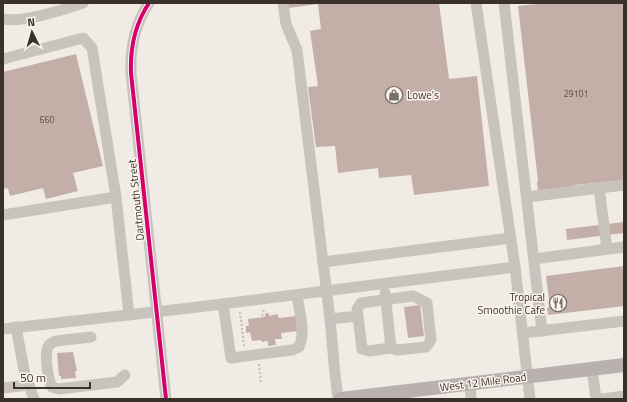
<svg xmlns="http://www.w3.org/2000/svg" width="627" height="402" font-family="'Titillium Web',sans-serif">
	<rect width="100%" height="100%" fill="#f0ebe5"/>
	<g fill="#c3afa7">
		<polygon points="287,3 439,3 449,79 477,76 489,186 414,195 411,175 379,178 378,168 338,173 335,146 316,147 308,87 318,86 310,31 321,29 318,4 288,8"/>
		<polygon points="547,3 624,3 624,180 575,185 576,189 538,193 537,181 538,181 518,6"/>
		<polygon points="76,54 103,166 73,173 78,191 46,199 43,188 10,196 8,188 3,189 3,72"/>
		<polygon points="624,222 624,233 567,240 566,229"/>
		<polygon points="624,266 624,306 548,315 547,308 550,307 546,276"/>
		<polygon points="420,305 424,336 408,338 404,307"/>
		<polygon points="269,313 269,316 277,314 279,318 297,316 299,331 281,333 282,339 275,339 276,345 268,346 268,341 262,342 261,340 252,341 250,332 246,333 246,326 249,326 248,319 265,317 265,314"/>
		<polygon points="73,352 77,371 75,371 76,378 61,379 61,376 59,376 57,353"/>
	</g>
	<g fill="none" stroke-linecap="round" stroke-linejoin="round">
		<g stroke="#c2bbb6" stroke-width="2" stroke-dasharray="2 2" stroke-linecap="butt">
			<polyline points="240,312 244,345 246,345"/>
			<polyline points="262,316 264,310 262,310"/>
			<polyline points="259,364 261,383"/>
		</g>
		<g stroke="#c9c3be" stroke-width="11">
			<path d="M149,3C135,24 130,48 131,73L166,399"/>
			<polyline points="283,3 286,24 297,50 330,319 335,374 338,399"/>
			<polyline points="476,3 515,267 530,399"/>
			<polyline points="504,3 542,331"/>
			<path d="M3,19C24,23 62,10 83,3"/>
			<polyline points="3,59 83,38 92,48 116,197 129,315"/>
			<polyline points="599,188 607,249"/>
			<polyline points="527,197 624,185"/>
			<polyline points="3,215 116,197"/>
			<polyline points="534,259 624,247"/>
			<polyline points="323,262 511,238"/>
			<polyline points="385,293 391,348"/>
			<path d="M223,304L231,358L292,350L299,347C306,331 299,311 297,295"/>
			<polyline points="330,319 358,316 362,349 369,351 391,348 397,350 426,347 431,340 427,303 413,296 361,303 357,309 358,316"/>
			<polyline points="16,327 25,375 34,399"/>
			<polyline points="3,329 190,308 515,267"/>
			<polyline points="523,333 624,321"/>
			<path d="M91,337L56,341C54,342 51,343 50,344C43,351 48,379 52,387L59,389L117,382L125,375"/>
			<polyline points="592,369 596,399"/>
			<polyline points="470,383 471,399"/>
			<polyline points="3,388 29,385"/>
			<polyline points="602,399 624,396"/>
		</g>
		<polyline stroke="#b8b1ad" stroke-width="14" points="341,399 624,365"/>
		<defs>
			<path id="cycleway" d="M149,3C135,24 130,48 131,73L166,399"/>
		</defs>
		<use href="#cycleway" stroke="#fbf5ee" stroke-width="6"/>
		<use href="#cycleway" stroke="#d6006c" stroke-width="4"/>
	</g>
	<defs>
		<symbol id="shop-ring" viewBox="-11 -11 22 22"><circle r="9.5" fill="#fbf5ee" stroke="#7a716c" stroke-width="1.5"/><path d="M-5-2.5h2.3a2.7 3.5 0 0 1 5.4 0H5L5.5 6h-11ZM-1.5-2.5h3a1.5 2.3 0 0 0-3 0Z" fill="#7a716c"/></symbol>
		<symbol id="restaurant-ring" viewBox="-11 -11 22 22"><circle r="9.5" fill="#fbf5ee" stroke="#7a716c" stroke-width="1.5"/><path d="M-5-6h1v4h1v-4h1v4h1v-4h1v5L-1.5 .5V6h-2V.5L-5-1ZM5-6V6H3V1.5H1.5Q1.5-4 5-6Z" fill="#7a716c"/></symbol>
	</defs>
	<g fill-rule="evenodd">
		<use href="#shop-ring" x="384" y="85" width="20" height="20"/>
		<use href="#restaurant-ring" x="548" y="293" width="20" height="20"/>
	</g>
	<g text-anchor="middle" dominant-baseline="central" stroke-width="3" stroke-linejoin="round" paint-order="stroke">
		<g font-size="9" fill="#5d504a">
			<text x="576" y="93">29101</text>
			<text x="47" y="119">660</text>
		</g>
		<g font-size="11" fill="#3b302b" stroke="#fbf5ee" text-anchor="start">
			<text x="407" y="95">Lowe's</text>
			<text x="545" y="297" text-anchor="end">Tropical<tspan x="545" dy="13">Smoothie Cafe</tspan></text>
		</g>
		<g font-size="11" fill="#3b302b" stroke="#fbf5ee">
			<text transform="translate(136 200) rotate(-96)">Dartmouth Street</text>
			<text transform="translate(483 382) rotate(-7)">West 12 Mile Road</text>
		</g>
	</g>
	<rect width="627" height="402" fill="none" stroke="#3b302b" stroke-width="8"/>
	<g transform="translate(32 32) rotate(355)" stroke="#fbf5ee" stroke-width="3" paint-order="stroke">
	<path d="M0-3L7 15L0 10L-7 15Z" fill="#3b302b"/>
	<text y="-6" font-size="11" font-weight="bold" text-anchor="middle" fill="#3b302b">N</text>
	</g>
	<path d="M14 382v6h76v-6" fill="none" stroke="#3b302b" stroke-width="2"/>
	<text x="20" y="382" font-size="12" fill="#3b302b" stroke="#fbf5ee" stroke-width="3" paint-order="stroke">50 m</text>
</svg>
